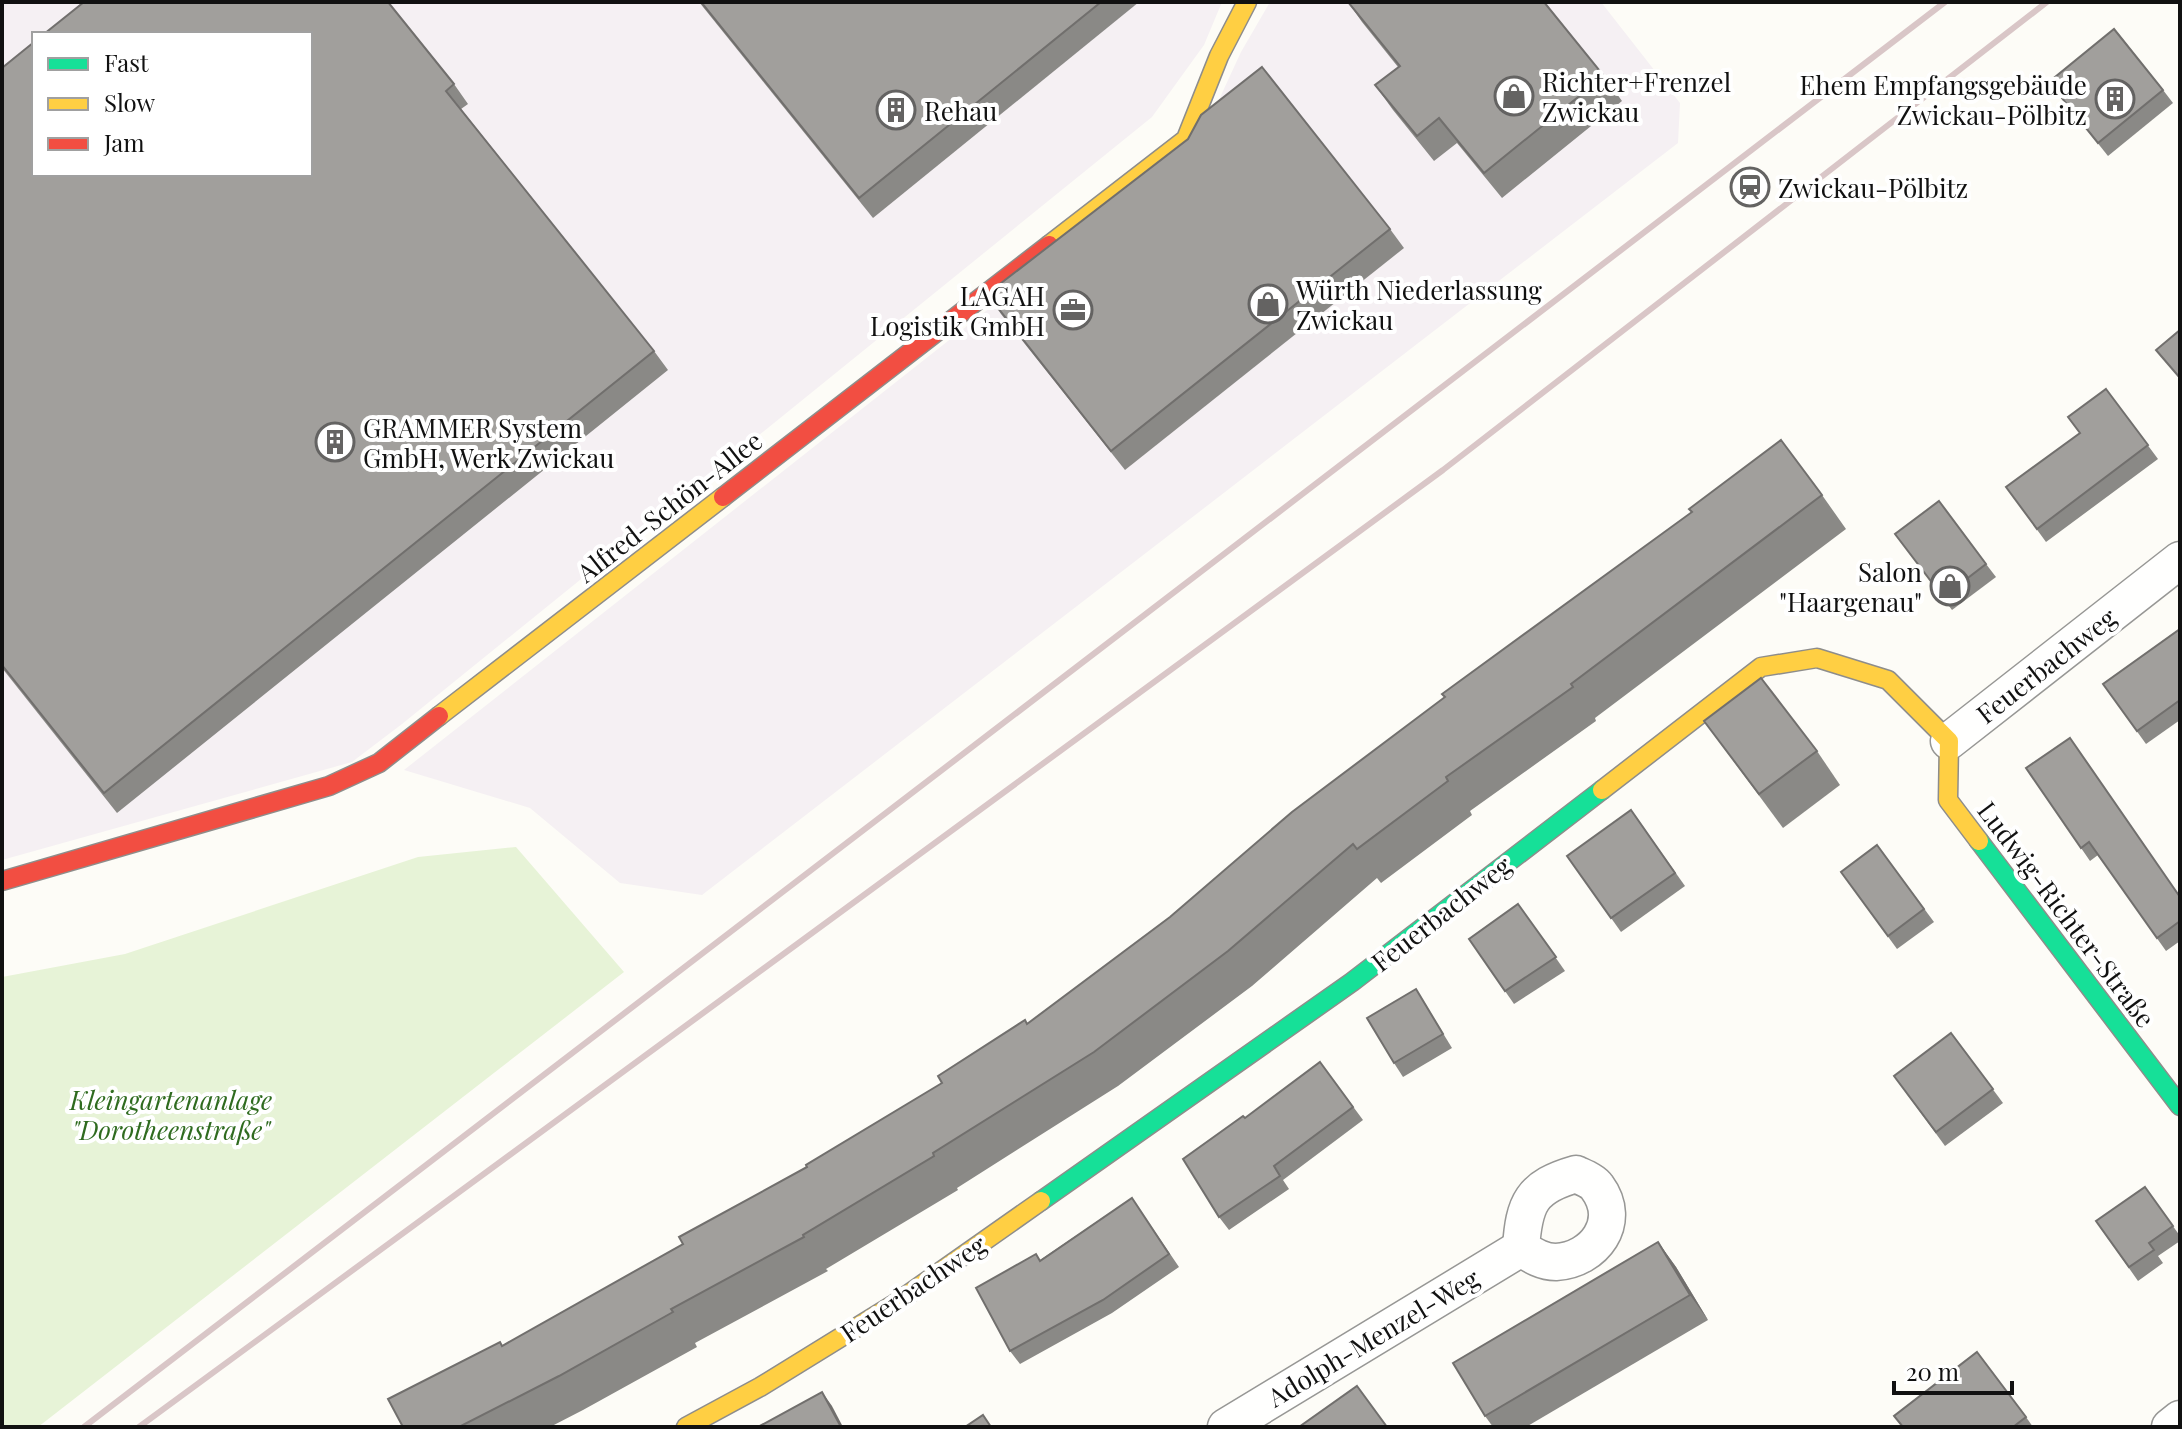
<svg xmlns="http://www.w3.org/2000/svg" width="2182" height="1429" font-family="'Playfair Display',serif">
	<rect width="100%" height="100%" fill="#fdfcf7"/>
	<g fill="#f5f0f3" fill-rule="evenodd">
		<path d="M2,2H1222L1204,45L1152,117L402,724L352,762L2,860ZM34,34H310V174H34Z"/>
		<polygon points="1270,2 1601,2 1680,103 1678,143 702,895 620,883 530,808 404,770 1199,143 1241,52"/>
	</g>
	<polygon fill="#e7f3d7" points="516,847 624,972 38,1427 2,1427 2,977 125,954 418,857"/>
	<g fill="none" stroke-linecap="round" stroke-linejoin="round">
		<defs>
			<g id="street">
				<polyline points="1949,741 2180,560"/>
				<path d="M1576,1174C1582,1177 1593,1181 1597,1187C1623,1222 1594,1260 1556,1262C1542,1262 1532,1255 1521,1248C1524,1203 1531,1187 1576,1174Z"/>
				<polyline points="1226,1427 1521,1248"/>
				<polyline points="2170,1427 2180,1419"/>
			</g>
			<g id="fast">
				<polyline points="1979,841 2180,1106"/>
				<polyline points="1041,1201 1352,982 1602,790"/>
			</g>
			<g id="slow">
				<polyline points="1049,245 1186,139 1219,56 1247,2"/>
				<polyline points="439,716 723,497"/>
				<polyline points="1602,790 1761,667 1817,658 1888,680 1949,741 1948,800 1979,841"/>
				<polyline points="686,1427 760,1387 893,1305 1041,1201"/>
			</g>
			<g id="jam">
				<polyline points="723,497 1049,245"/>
				<polyline points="2,881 329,786 379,763 439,716"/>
			</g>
		</defs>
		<use href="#street" stroke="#979795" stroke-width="39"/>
		<use href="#fast" stroke="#8e8d8b" stroke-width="21"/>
		<use href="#slow" stroke="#8e8d8b" stroke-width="21"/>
		<use href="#jam" stroke="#8e8d8b" stroke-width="21"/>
		<use href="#street" stroke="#fffffe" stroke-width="36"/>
		<use href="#fast" stroke="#16e098" stroke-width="18"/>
		<use href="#slow" stroke="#ffcf43" stroke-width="18"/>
		<use href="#jam" stroke="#f24e42" stroke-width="18"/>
		<g stroke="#d9c6c7" stroke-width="6">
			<polyline points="84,1427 1945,2"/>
			<polyline points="139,1427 1443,470 2047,2"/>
		</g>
	</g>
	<g fill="#8a8986">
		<polygon points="699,2 1139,2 873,218"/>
		<polygon points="1348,2 1604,76 1622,101 1502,198 1457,143 1434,161 1393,110 1375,85 1398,67 1362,22"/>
		<polygon points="2,68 454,84 468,104 461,109 654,351 668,370 117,813 2,668"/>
		<polygon points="2049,82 2163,90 2173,103 2108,156"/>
		<polygon points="1390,229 1404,248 1125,470 1001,314 987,294"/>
		<polygon points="2106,389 2158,459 2046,542 2006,487 2080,433"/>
		<polygon points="1822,495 1846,529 1595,718 1596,721 1470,811 1472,815 1381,883 1377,878 1252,986 1118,1086 957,1188 958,1190 826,1269 828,1271 695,1343 697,1347 583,1410 550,1427 403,1427 503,1346 683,1244 942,1083 1027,1024"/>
		<polygon points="1905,547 1986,564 1996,577 1952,610"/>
		<polygon points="2180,629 2180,720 2146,744 2103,684"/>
		<polygon points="1704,721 1817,751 1840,785 1783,828"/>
		<polygon points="2026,768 2180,897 2180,941 2166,951 2098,855 2090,861"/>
		<polygon points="1631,810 1685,886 1621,932 1567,856"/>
		<polygon points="1877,845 1934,922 1897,949 1841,872"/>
		<polygon points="1518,904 1565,971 1514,1004 1469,939"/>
		<polygon points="1416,989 1452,1048 1403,1077 1394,1063"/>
		<polygon points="1951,1033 2003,1103 1945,1146 1894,1076"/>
		<polygon points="1320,1062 1363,1120 1283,1180 1289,1189 1229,1230 1219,1217 1245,1118"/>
		<polygon points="2145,1187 2180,1236 2180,1241 2158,1256 2163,1263 2138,1281 2096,1221"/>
		<polygon points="1132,1198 1179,1267 1112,1313 1020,1364 1010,1351 1036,1254 1040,1260"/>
		<polygon points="1658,1242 1676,1267 1708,1320 1526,1427 1493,1427 1485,1416"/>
		<polygon points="2026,1417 2033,1427 1902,1427"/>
	</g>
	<g fill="#716f6d">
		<polygon points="1658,1242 1676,1267 1708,1320 1690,1295"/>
		<polygon points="822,1392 832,1406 843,1427 841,1427"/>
	</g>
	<g fill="#a19f9c" stroke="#716f6d" stroke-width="2">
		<polygon points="84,2 388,2 454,84 446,91 654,351 104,793 2,665 2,68 34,42 34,174 310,174 310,34 44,34"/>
		<polygon points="701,2 1101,2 859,198"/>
		<polygon points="1348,2 1544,2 1604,76 1484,173 1439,118 1417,136 1375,85 1400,66"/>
		<polygon points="2114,29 2163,90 2098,143 2049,82"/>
		<polygon points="1262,67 1390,229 1111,451 987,294 1188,139 1201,115"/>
		<polygon points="2180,330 2180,378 2156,350"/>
		<polygon points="2106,389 2148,445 2037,529 2006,487 2080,433 2068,417"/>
		<polygon points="1781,440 1822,495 1571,684 1573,687 1446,777 1448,781 1357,849 1353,844 1228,951 1094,1052 933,1153 934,1156 803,1235 804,1237 671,1309 673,1312 559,1376 459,1427 403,1427 388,1399 500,1342 502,1346 683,1244 679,1237 807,1167 806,1165 942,1083 938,1076 1025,1020 1027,1024 1170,917 1292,812 1445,697 1442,694 1692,512 1689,509"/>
		<polygon points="1939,501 1986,564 1943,597 1895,534"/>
		<polygon points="2180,629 2180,700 2137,731 2103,684"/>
		<polygon points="1761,678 1817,751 1759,794 1704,721"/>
		<polygon points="2070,738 2180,897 2180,921 2157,938 2089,842 2081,848 2026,768"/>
		<polygon points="1631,810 1675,873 1611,918 1567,856"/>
		<polygon points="1877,845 1924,909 1888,936 1841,872"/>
		<polygon points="1518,904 1556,957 1505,991 1469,939"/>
		<polygon points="1416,989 1443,1034 1394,1063 1367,1018"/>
		<polygon points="1951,1033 1993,1089 1936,1132 1894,1076"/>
		<polygon points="1320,1062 1353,1107 1274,1166 1280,1176 1219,1217 1183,1159 1243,1116 1245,1118"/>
		<polygon points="2145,1187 2173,1226 2149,1243 2154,1250 2129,1267 2096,1221"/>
		<polygon points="1132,1198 1169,1254 1103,1300 1010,1351 976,1288 1036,1254 1040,1261"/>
		<polygon points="1658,1242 1690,1295 1485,1416 1453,1363"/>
		<polygon points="1977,1352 2026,1417 2013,1427 1903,1427 1894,1416"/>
		<polygon points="1357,1386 1387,1427 1299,1427"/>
		<polygon points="822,1392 841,1427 758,1427"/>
		<polygon points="983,1415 991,1427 965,1427"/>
	</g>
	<defs>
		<symbol id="shop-ring" viewBox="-11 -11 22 22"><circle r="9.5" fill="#fff" stroke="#646362" stroke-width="1.5"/><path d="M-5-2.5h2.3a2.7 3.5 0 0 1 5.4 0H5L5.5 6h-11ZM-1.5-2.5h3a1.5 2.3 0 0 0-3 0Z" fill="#646362"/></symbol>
		<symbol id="building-ring" viewBox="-11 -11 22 22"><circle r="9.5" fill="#fff" stroke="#646362" stroke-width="1.5"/><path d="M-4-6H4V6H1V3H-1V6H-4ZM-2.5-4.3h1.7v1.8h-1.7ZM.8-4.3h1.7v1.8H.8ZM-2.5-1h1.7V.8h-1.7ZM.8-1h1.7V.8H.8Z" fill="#646362"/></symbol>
		<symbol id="station-ring" viewBox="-11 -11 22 22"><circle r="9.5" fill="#fff" stroke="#646362" stroke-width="1.5"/><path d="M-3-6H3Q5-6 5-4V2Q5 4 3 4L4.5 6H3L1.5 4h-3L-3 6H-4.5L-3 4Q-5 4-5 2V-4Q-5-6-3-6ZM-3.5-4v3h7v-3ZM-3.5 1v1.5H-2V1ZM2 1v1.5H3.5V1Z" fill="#646362"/></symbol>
		<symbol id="office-ring" viewBox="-11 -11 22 22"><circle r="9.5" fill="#fff" stroke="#646362" stroke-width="1.5"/><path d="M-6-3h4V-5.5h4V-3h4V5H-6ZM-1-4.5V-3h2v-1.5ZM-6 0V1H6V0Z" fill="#646362"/></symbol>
	</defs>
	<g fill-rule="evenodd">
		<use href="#shop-ring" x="1492" y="74" width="44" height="44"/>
		<use href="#building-ring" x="2093" y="77" width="44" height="44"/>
		<use href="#building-ring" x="874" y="88" width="44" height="44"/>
		<use href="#station-ring" x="1728" y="165" width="44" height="44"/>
		<use href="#shop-ring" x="1246" y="282" width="44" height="44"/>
		<use href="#office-ring" x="1051" y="288" width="44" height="44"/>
		<use href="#building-ring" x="313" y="420" width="44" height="44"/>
		<use href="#shop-ring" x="1928" y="564" width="44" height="44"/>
	</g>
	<g text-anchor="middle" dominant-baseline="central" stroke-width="8" stroke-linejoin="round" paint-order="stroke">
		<g font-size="26" fill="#111" stroke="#fff" text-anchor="start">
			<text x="1542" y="81">Richter+Frenzel<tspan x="1542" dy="30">Zwickau</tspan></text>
			<text x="2087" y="84" text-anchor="end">Ehem Empfangsgebäude<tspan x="2087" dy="30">Zwickau-Pölbitz</tspan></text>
			<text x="924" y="110">Rehau</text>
			<text x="1778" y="187">Zwickau-Pölbitz</text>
			<text x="1296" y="289">Würth Niederlassung<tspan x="1296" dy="30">Zwickau</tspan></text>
			<text x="1045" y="295" text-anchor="end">LAGAH<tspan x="1045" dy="30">Logistik GmbH</tspan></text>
			<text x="363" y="427">GRAMMER System<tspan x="363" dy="30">GmbH, Werk Zwickau</tspan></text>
			<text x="1922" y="571" text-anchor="end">Salon<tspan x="1922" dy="30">"Haargenau"</tspan></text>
		</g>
		<g font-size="26" fill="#111" stroke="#fff">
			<text transform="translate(669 506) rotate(-38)">Alfred-Schön-Allee</text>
			<text transform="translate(2046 665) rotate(-38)">Feuerbachweg</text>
			<text transform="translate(1441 913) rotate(-38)">Feuerbachweg</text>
			<text transform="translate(2067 914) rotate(53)">Ludwig-Richter-Straße</text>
			<text transform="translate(913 1288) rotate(-34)">Feuerbachweg</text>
			<text transform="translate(1373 1337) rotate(-31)">Adolph-Menzel-Weg</text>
		</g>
		<g font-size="26" font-style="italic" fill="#2f6b1f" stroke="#fff">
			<text x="171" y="1099">Kleingartenanlage<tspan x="171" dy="30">"Dorotheenstraße"</tspan></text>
		</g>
	</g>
	<rect width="2182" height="1429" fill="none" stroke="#111111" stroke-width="8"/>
	<rect x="32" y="32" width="280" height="144" fill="#ffffff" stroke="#a0a0a0" stroke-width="2"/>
	<rect x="48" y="58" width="40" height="12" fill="#16e098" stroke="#a0a0a0" stroke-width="2"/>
	<text x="104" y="72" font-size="24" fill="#111111">Fast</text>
	<rect x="48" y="98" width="40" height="12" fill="#ffcf43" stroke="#a0a0a0" stroke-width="2"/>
	<text x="104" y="112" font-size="24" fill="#111111">Slow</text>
	<rect x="48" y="138" width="40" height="12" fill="#f24e42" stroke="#a0a0a0" stroke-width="2"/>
	<text x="104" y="152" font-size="24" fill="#111111">Jam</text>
	<path d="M1894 1381v12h118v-12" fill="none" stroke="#111111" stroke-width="4"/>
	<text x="1906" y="1381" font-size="24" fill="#111111" stroke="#ffffff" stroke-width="6" paint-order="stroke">20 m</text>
</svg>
